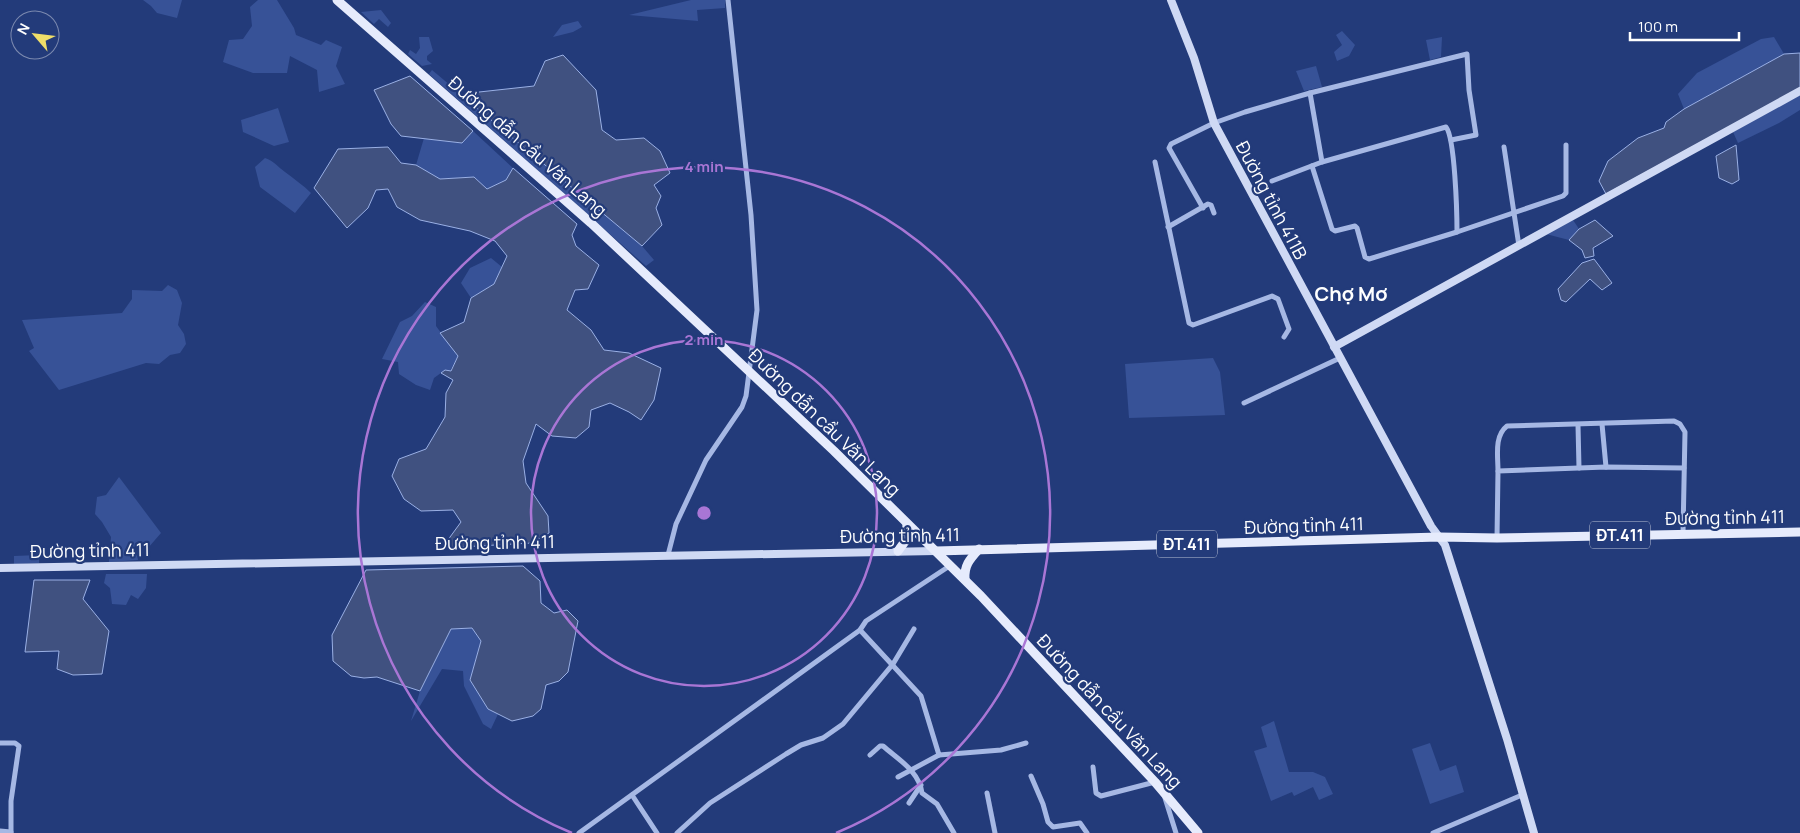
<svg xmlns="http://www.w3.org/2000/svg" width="1800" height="833" font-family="Manrope,sans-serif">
	<rect width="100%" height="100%" fill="#233b7a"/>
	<g fill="#375297">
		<polygon points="143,0 182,0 177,18 157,13 151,6"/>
		<polygon points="258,0 277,0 294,28 296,35 321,45 326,40 342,47 336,66 345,84 319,92 317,70 290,56 287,73 253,73 223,62 229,40 243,39 252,26 250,7"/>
		<polygon points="691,0 725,0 725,8 697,10 698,21 629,15"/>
		<polygon points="381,10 391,23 388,27 379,19 374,24 361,12"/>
		<polygon points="578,21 582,27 573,32 553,37 562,25"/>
		<polygon points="1342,31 1355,45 1349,56 1337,61 1334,52 1342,45 1336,35"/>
		<polygon points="419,37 429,37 433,51 427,56 427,60 432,64 422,66 408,54 410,50 416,54 420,48"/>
		<polygon points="1442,37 1441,57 1430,60 1426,40"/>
		<polygon points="1774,37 1784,54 1684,109 1678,94 1697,73 1761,39"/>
		<polygon points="1316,66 1322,87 1304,91 1296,71"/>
		<polygon points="432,70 642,246 654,260 646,266 429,74"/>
		<polygon points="1800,95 1800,110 1779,123 1738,143 1733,132"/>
		<polygon points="278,108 289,142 274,146 243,132 241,120"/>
		<polygon points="473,131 513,168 506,180 487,189 474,177 440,179 416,165 424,138 462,143"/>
		<path d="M265,158C274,161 278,167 285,172C294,179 303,185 311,193L295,213L260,187L255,167Z"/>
		<polygon points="1573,220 1579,229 1569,240 1546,234"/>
		<polygon points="491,258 502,267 494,284 471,298 461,283 470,268"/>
		<polygon points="168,285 177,290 182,303 178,325 184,334 186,344 180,353 170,355 159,364 146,363 59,390 29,351 34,348 22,320 122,313 132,299 132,290 162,291"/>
		<polygon points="425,302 436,307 436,326 458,356 450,371 445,370 434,378 430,390 416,385 399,374 398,362 382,359 400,322 412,316"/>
		<polygon points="1213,358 1220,372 1225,415 1129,418 1125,364"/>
		<polygon points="119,477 161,533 148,548 137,543 132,551 137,554 138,560 109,562 111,537 102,522 95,514 97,497 106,495"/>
		<polygon points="39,555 39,563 14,564 14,556"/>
		<polygon points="106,574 147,574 146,588 138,599 131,595 126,605 112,604 110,588 104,583"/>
		<polygon points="472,628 481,641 470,680 488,709 498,714 491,729 483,724 464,686 463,671 442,669 411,721 420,691 451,629"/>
		<polygon points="1274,721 1289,772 1313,772 1325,777 1333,794 1319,800 1313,787 1294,796 1292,792 1271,801 1254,751 1267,747 1261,727"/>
		<polygon points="1430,743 1440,771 1456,765 1464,792 1430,804 1412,749"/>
	</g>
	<g fill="#405180" stroke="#9ab0e5">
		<polygon points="1800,53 1800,88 1606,194 1599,181 1608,161 1638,138 1664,128 1666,122 1684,109 1784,54"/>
		<polygon points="563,55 596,90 602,130 616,140 644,138 660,151 670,173 654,185 661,196 656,208 662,225 642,246 472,104 470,93 534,86 545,61"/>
		<polygon points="410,76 473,131 462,143 401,136 391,124 374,90"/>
		<polygon points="1736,145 1739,180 1732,184 1719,178 1716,156"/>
		<polygon points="388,147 401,163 416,165 440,179 474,177 487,189 506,180 513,168 577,224 572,235 576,246 599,265 588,289 575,290 567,310 591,330 604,350 629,353 661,368 654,400 641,420 629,412 610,403 591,410 589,427 576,438 552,436 536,424 523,461 526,483 548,516 549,533 532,543 442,548 461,522 453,510 421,511 404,499 392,476 399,459 426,449 445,417 446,393 453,380 441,373 445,370 451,371 458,356 440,333 464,322 471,298 494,284 507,256 495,241 470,231 420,220 397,207 388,189 376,190 368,208 347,228 314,188 338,149"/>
		<polygon points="1595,220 1613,236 1593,248 1594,256 1585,258 1582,250 1569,240 1579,229"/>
		<polygon points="1594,259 1612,283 1602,290 1590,279 1566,302 1561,300 1558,289 1582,263"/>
		<polygon points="523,566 540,581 541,603 554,613 567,610 578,621 568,672 559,681 546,685 541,709 533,716 512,721 488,709 470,680 481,641 472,628 451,629 420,691 377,677 364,678 351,676 333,661 332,635 366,570"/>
		<polygon points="34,580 90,580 83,599 109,631 102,674 73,675 57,669 59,651 25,652"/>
	</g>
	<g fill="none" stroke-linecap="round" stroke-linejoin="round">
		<g stroke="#a6b8e4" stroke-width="5">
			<polyline points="1310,93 1322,162"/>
			<polyline points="1504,147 1519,246"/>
			<polyline points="1155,162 1189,323 1193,325 1272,296 1278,299 1289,329 1284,337"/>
			<polyline points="1312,166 1332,229 1335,231 1355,226 1357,228 1365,257 1369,259 1457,232 1563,196 1566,193 1566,145"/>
			<path d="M1272,181L1322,162L1446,127C1455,138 1457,213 1457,232"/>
			<polyline points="1203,208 1169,148 1171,144 1214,123 1245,112 1310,93 1467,54 1469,90 1476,135 1451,140"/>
			<polyline points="1168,227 1208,204 1211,205 1214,213"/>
			<polyline points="1244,403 1340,358"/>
			<polyline points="1602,424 1606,467"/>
			<polyline points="1578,425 1579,468"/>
			<path d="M1498,471C1498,456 1494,436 1507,426L1674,421L1680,424L1685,432L1683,533"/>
			<polyline points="1497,538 1498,471 1606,467 1684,468"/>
			<polyline points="668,555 676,524 706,460 742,407 746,396 757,310 751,215 728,0"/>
			<polyline points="860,630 921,696 939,755 1001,750 1026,743"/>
			<polyline points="0,743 15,743 19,746 11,801 11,833"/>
			<path d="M870,755L880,746H883C899,760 919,771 922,793L937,804L954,833"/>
			<polyline points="1093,767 1096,793 1101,796 1155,782"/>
			<polyline points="1031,776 1043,804 1048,822 1053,827 1080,823 1087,833"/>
			<polyline points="898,777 939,755"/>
			<polyline points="987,793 995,833"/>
			<polyline points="632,795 657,833"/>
			<polyline points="1165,798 1176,833"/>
			<polyline points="909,803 921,785"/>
			<polyline points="0,831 11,832"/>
			<polyline points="579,833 860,630 866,621 951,565"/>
			<polyline points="677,833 710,803 786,754 801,745 823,738 843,724 893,664 914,629"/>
			<polyline points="1433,833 1522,795"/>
		</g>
		<g stroke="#cfd9f4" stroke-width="8">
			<polyline points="1171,0 1194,58 1214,123 1431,526 1445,545 1507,739 1534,833"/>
			<polyline points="1334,347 1800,91"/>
			<polyline points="0,568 936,551"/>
		</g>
		<g stroke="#e6ebfc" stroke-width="9">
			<polyline points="337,0 591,223 834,451 981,596 1155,782 1198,833"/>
			<polyline points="898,551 906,540 907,524"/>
			<polyline points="936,551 1439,537 1497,538 1800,532"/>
			<path d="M965,579C964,565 970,559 979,549"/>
		</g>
	</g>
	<g fill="none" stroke="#a976d5" stroke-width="2.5">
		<circle cx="704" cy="513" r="173"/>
		<path d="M572 833A346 346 0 1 1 836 833"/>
	</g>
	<g text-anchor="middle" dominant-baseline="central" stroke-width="4.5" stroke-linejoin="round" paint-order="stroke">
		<g fill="#233b7a" stroke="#bdc4d7" stroke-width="1">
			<rect x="1590" y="521.5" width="60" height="27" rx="4"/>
			<rect x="1157" y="530.5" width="60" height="27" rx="4"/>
		</g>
		<g font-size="16" font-weight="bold" fill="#fff">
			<text x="1620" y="535">ĐT.411</text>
			<text x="1187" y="544">ĐT.411</text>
		</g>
		<g font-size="18" fill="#fff" stroke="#233b7a">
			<text transform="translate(528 146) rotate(41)">Đường dẫn cầu Văn Lang</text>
			<text transform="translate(1272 200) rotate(62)">Đường tỉnh 411B</text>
			<text transform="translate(825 422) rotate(44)">Đường dẫn cầu Văn Lang</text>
			<text transform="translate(1725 517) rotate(-1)">Đường tỉnh 411</text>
			<text transform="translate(1304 525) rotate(-2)">Đường tỉnh 411</text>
			<text transform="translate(900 535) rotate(-1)">Đường tỉnh 411</text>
			<text transform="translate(495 542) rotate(-1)">Đường tỉnh 411</text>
			<text transform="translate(90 550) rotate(-1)">Đường tỉnh 411</text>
			<text transform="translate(1110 711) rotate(47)">Đường dẫn cầu Văn Lang</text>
		</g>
		<g font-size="20" font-weight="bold" fill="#fff" stroke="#233b7a">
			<text x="1351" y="293">Chợ Mơ</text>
		</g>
	</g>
	<circle cx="704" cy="513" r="8" fill="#a976d5" stroke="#233b7a" stroke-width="2.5"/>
	<g font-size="15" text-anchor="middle" font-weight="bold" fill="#a976d5" stroke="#233b7a" stroke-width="4.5" stroke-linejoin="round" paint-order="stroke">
		<text x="704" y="172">4 min</text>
		<text x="704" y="345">2 min</text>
	</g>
	<g transform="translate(35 35) rotate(298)"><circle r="24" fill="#233b7a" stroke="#7b89af"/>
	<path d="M0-4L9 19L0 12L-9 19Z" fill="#efde69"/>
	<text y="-8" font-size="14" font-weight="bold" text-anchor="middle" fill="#ffffff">N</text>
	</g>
	<path d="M1630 32v8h109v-8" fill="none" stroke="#ffffff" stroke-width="2.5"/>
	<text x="1638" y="32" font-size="15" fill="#ffffff" stroke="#233b7a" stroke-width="4" paint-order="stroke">100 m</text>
</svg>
